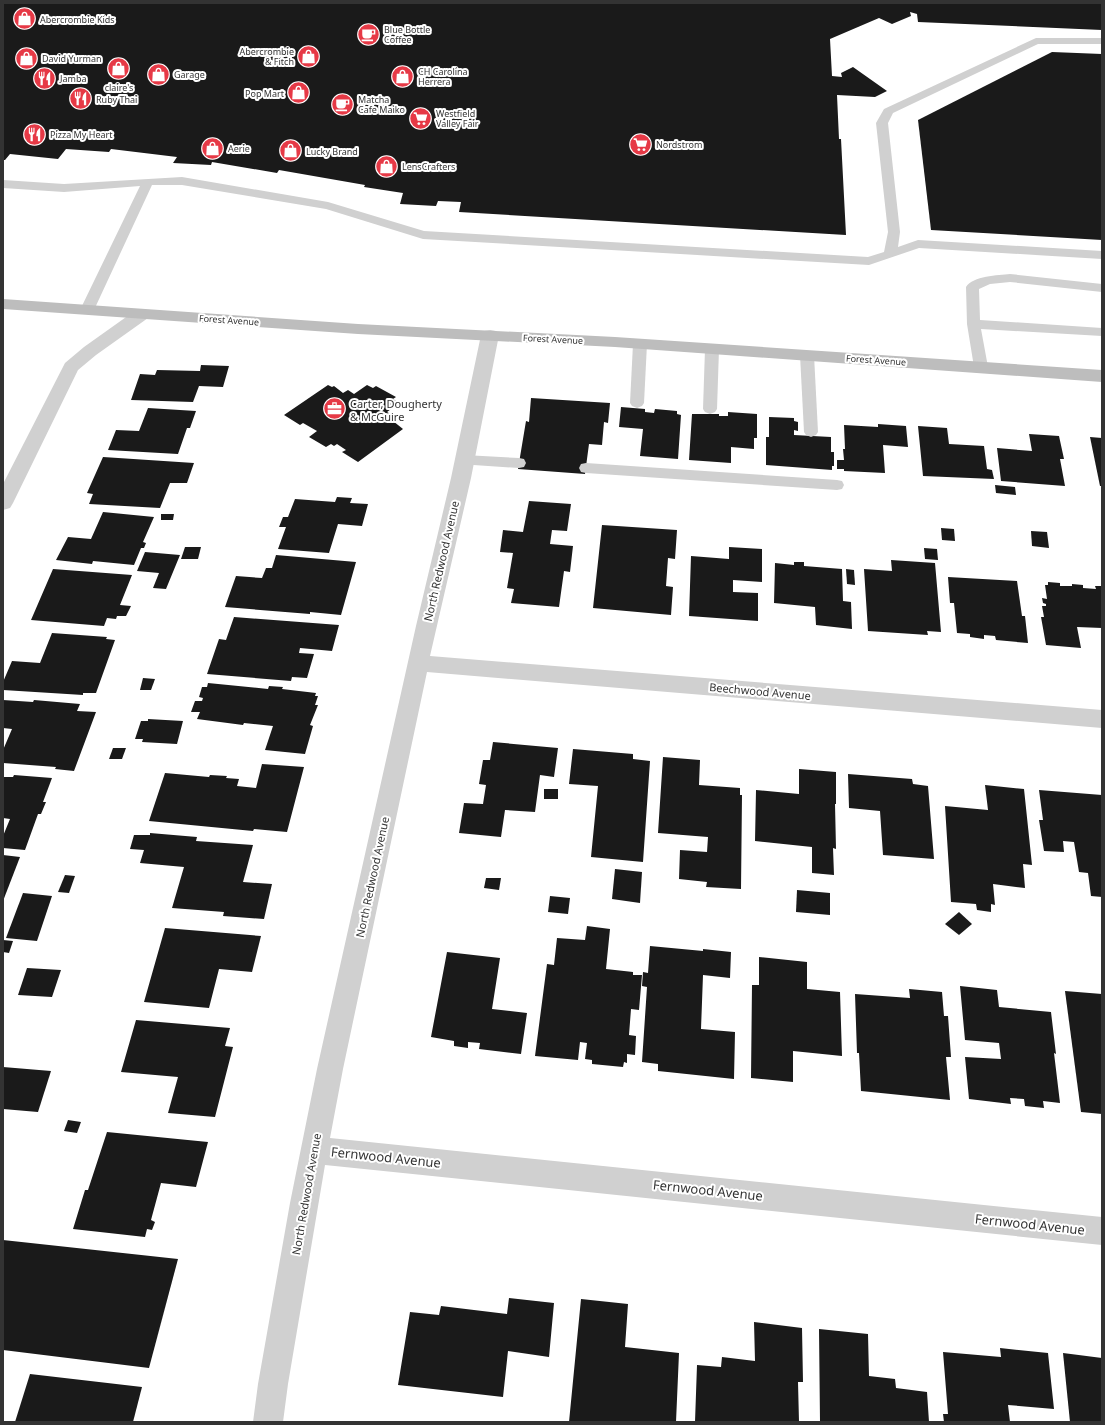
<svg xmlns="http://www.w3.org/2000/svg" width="1105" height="1425" font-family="'Noto Sans',sans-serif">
	<rect width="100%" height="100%" fill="#fff"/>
	<g fill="#1a1a1a">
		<polygon points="3,3 1102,3 1102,30 918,22 917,14 910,12 911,16 892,24 879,18 830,39 832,76 842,77 841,73 853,67 887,91 875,97 837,95 839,139 841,139 846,235 459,212 461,202 438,201 436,206 400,204 403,193 364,187 365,185 279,170 277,173 212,162 211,165 173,163 177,157 111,149 109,152 66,149 58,159 10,154 5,160 3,160"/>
		<polygon points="1052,52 1102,54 1102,240 931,230 918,120"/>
		<polygon points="201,365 229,366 223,387 199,386 193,402 131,400 140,374 155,375 157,370 200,371"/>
		<polygon points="328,385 332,387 334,386 343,393 348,390 354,394 367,385 373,388 376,386 396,397 393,399 399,403 387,412 394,416 387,420 391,422 393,421 403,429 358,462 342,452 346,450 337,444 334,446 331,444 326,447 309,437 317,431 303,423 300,425 284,415"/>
		<polygon points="531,398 610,403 608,423 604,422 602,445 589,444 585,474 518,469 526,421 529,422"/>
		<polygon points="621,407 645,409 645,412 654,413 655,409 677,411 677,414 681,415 678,459 640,456 643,429 619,427"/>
		<polygon points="148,408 196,411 190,428 187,428 178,454 108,450 116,430 139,431"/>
		<polygon points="728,412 757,414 757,438 754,438 754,449 731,447 731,463 689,460 692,414 719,414 719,416 728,416"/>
		<polygon points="769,417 794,418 794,421 798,422 798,431 794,430 794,435 831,437 831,452 834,452 834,466 832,466 832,470 766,465 766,437 769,437"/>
		<polygon points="878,424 906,426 908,447 883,445 885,473 844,471 844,469 837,469 837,460 844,460 843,449 845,449 844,425 878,427"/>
		<polygon points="918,426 947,428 949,444 984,446 987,469 992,470 994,479 923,476"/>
		<polygon points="1029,434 1059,436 1064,459 1060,459 1065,486 1001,481 997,448 1032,451"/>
		<polygon points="1090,437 1102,438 1102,486 1100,486"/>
		<polygon points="103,457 194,463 187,483 170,483 160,508 89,504 93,494 87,493"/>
		<polygon points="995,485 1015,487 1016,495 996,493"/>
		<polygon points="337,497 352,498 350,503 368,504 362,526 338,524 329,553 278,549 286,527 279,527 283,517 288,517 295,499 335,502"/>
		<polygon points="529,501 571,504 567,531 552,530 550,544 573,546 570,572 564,571 559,607 511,603 514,589 507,588 513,553 500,552 503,530 523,532"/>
		<polygon points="103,512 154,517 143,542 146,543 144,548 141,548 134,565 93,561 92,564 56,560 68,537 91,539"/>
		<polygon points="161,514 174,514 173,520 161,520"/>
		<polygon points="602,525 677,530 675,559 668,558 666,586 673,587 671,615 593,608"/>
		<polygon points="941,528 954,529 955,541 942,540"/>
		<polygon points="1031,531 1047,532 1049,548 1032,546"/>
		<polygon points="185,547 201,547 198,559 181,559"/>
		<polygon points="729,547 762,549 762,582 733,580 733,592 758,593 758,621 689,616 691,556 729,559"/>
		<polygon points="924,548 937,549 938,560 925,559"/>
		<polygon points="145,552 180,555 166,589 153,588 159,573 137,571"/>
		<polygon points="276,555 356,562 341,615 310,612 310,614 225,607 236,576 262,578 266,568 272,568"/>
		<polygon points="891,560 935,563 941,632 927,631 928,635 868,631 864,569 892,571"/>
		<polygon points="794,562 804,562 804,566 842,569 843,601 851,602 852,629 816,625 815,607 774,603 775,563 794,565"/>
		<polygon points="53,569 132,575 120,605 131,606 126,616 117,616 116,619 107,618 104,626 31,620"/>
		<polygon points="846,569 854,570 855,585 847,584"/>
		<polygon points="948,577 1017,581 1022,616 1025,616 1028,643 996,640 995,636 984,635 984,639 970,637 970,634 957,633 954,603 950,603"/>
		<polygon points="1048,582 1060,583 1060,586 1072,586 1072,584 1083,585 1083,588 1096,589 1095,586 1102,586 1102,628 1077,627 1081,648 1046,645 1041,617 1044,617 1042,606 1046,606 1046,604 1043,603 1042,598 1047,599 1045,585 1048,585"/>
		<polygon points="234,617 339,625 332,651 300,648 299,653 314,654 307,678 292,677 291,681 207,674 219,639 226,640"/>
		<polygon points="52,633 107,637 106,639 115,640 96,693 83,693 83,695 3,690 3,682 12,661 40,663"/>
		<polygon points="143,678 155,679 151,690 140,690"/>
		<polygon points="208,683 268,689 269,686 283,687 282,689 316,693 315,696 318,696 315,705 318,705 310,725 313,726 305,754 265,750 273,726 244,723 243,725 197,719 200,712 191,712 195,701 202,701 203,698 199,697 202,687 207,687"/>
		<polygon points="3,700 33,702 34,700 80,704 77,711 96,712 74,771 55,769 56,767 3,763 3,750 12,729 3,728"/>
		<polygon points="148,719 183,721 177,744 142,742 143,739 135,739 141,721 148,721"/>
		<polygon points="493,742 558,748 554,777 540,775 535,812 505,810 501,837 459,833 464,803 483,804 486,785 479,784 483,760 490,760"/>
		<polygon points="113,748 126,748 122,759 109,759"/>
		<polygon points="573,749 633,754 633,759 650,761 643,862 591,857 598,786 569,784"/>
		<polygon points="663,757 700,760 699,785 740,788 740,795 742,795 741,889 706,887 707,882 679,879 680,850 707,852 708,837 658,833"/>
		<polygon points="262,764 304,767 287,832 254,829 253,831 149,821 165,773 209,777 210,775 227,776 226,778 239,779 237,786 256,788"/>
		<polygon points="799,769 836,772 836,804 835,804 836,849 833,848 834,875 812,873 812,847 755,841 756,790 799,794"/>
		<polygon points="848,774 912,779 913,784 928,786 934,859 883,855 880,811 849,808"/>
		<polygon points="14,775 52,778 43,802 46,802 41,814 38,814 25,850 3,848 3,836 10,819 3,818 3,777 13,777"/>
		<polygon points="985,785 1024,789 1032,865 1023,864 1025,888 993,884 995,905 991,904 991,912 977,910 976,904 951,902 945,806 988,810"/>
		<rect x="544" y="789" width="14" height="10"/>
		<polygon points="1039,790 1102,795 1102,897 1091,896 1088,873 1079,872 1074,842 1063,841 1064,852 1044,851 1039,820 1043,820"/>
		<polygon points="150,833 197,837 196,841 253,845 243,882 272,884 264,919 223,916 224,912 172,908 184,867 140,863 144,850 130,849 134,835 150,835"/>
		<polygon points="3,855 20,857 3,901"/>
		<polygon points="615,869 642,872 640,903 612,899"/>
		<polygon points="65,875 75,876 69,893 58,892"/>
		<polygon points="486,878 501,878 499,890 484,888"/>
		<polygon points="797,890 830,893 830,915 796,912"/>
		<polygon points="23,893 52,896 37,941 6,938"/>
		<polygon points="550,896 570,898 568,914 548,912"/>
		<polygon points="959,912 972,924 959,935 945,924"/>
		<polygon points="587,926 610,929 606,969 633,972 633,975 642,975 639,1010 631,1009 629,1035 636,1036 635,1055 627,1054 627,1063 624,1062 623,1067 592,1064 592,1060 585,1059 587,1043 580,1042 578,1060 535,1056 547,964 554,965 557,938 585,940"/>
		<polygon points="165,928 261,936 252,972 219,969 209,1008 144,1002"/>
		<polygon points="3,940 13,941 9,953 3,952"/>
		<polygon points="650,946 703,951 703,949 731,952 730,978 703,975 701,1029 735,1032 734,1079 658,1071 658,1064 642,1062 647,987 642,986 643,972 648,973"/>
		<polygon points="447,952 500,958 492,1009 527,1013 521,1054 479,1049 480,1043 468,1042 468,1048 454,1046 454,1041 431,1037"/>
		<polygon points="759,957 807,962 807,989 840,992 842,1056 793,1051 793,1082 751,1078 752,985 759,985"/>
		<polygon points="27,968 61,970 52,997 18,995"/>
		<polygon points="960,986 997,990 999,1007 1051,1012 1056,1054 1054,1053 1060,1103 1043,1101 1044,1108 1025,1106 1024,1099 1010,1098 1011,1104 969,1099 965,1057 1001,1059 999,1043 965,1040"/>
		<polygon points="909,989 942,992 944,1016 948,1016 951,1057 946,1057 950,1100 861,1091 859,1053 857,1053 855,994 910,998"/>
		<polygon points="1065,991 1102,994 1102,1114 1081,1112"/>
		<polygon points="136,1020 230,1028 225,1046 233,1047 215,1117 168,1113 178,1077 121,1072"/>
		<polygon points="3,1067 51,1071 38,1112 3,1109"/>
		<polygon points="68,1120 81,1122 77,1133 64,1131"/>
		<polygon points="107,1132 208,1142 196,1187 161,1183 151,1220 155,1222 152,1230 147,1229 145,1237 73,1229 85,1190 88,1190"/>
		<polygon points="3,1240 178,1259 149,1368 3,1350"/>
		<polygon points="509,1298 554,1303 549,1357 508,1351 503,1397 398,1385 410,1312 439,1315 441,1306 507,1314"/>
		<polygon points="581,1299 628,1304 625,1347 679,1353 676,1422 569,1422"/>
		<polygon points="754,1322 802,1328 803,1382 798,1382 799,1422 695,1422 697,1365 721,1367 722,1357 755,1361"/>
		<polygon points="819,1329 868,1334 869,1376 895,1379 896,1388 927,1392 929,1422 820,1422"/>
		<polygon points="1000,1348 1048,1353 1054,1409 1008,1405 1010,1422 944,1422 943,1414 948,1414 943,1352 1001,1357"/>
		<polygon points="1063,1353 1102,1358 1102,1422 1070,1422"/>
		<polygon points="30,1374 142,1387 133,1422 15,1422"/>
	</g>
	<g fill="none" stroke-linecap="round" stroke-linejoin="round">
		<g fill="#d0d0d0" fill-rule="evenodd">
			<polygon points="1036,38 1102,38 1102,44 1038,44 893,113 888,123 900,232 898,247 918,240 1102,251 1102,259 919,248 869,265 423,239 326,209 182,185 152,185 94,310 92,313 82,313 80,310 140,186 64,192 3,188 3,180 64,184 182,177 328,202 424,231 868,257 884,252 888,232 876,123 884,109"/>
			<path d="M1010,274L1102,284V292L1010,282L990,284L979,289L980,320L1102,328V336L981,329L988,367L986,370L981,371L976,370L974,367L967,324L966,287C973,276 998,275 1010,274Z"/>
			<polygon points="640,340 645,341 647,344 644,403 642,406 637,408 632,406 630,403 633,344 635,341"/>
			<polygon points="712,345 717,346 719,349 717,409 715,412 710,414 705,412 703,409 705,349 707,346"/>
			<polygon points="807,351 812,352 814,355 818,432 816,435 811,437 806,435 804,432 800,355 802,352"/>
			<polygon points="464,455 519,458 524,459 526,463 524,467 519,468 459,464 457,460 459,456"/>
			<polygon points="586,463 837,480 842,481 844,485 842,489 837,490 586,473 581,472 579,468 581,464"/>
		</g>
		<g fill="#d0d0d0" fill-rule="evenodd">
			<polygon points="142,309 148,310 151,314 148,318 96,355 78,370 13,503 10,508 3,510 3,484 65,363 84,347 136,310"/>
			<polygon points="490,330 496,331 499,335 471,478 430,656 1102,710 1102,728 427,672 343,1069 330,1138 1102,1217 1102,1245 325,1165 288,1384 283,1422 253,1422 258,1384 290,1203 317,1069 416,626 451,478 481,335 484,331"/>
		</g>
		<polygon fill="#bdbdbd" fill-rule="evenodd" points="3,299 358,324 615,337 1102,370 1102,382 615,347 358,334 3,309"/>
	</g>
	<defs>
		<symbol id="shop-disc" viewBox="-11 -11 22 22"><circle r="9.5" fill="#e63946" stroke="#fff"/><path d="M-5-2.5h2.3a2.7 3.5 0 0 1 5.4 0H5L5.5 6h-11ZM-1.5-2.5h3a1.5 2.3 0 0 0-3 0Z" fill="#fff"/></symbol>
		<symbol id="cafe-disc" viewBox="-11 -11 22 22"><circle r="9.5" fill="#e63946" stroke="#fff"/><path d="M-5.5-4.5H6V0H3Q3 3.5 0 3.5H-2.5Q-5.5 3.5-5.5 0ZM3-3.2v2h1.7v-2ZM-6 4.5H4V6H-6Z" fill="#fff"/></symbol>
		<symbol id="restaurant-disc" viewBox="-11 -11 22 22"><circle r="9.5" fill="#e63946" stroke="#fff"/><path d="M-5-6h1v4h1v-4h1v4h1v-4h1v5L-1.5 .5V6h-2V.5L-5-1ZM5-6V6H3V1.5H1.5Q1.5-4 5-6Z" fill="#fff"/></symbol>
		<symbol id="supermarket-disc" viewBox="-11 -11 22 22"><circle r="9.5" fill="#e63946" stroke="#fff"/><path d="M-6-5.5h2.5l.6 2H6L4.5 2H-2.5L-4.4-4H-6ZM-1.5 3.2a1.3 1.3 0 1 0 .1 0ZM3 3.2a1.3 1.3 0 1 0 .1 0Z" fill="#fff"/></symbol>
		<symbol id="office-disc" viewBox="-11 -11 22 22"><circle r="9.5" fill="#e63946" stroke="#fff"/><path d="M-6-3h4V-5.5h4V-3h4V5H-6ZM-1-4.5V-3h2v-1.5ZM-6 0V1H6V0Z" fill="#fff"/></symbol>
	</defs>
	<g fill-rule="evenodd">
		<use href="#shop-disc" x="12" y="6" width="25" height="25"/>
		<use href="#cafe-disc" x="356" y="22" width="25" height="25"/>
		<use href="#shop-disc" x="296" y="44" width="25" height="25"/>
		<use href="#shop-disc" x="14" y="46" width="25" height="25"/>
		<use href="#shop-disc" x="106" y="56" width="25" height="25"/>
		<use href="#shop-disc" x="146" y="62" width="25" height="25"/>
		<use href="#shop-disc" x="390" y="64" width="25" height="25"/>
		<use href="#restaurant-disc" x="32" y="66" width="25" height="25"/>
		<use href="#shop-disc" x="286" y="80" width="25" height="25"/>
		<use href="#restaurant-disc" x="68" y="86" width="25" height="25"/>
		<use href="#cafe-disc" x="330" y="92" width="25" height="25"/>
		<use href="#supermarket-disc" x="408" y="106" width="25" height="25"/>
		<use href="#restaurant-disc" x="22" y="122" width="25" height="25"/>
		<use href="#supermarket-disc" x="628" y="132" width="25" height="25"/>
		<use href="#shop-disc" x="200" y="136" width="25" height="25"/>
		<use href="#shop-disc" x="278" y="138" width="25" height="25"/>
		<use href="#shop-disc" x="374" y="154" width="25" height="25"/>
		<use href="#office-disc" x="322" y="396" width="25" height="25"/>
	</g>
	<g text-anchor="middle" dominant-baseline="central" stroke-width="4" stroke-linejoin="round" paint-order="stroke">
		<g font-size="9" fill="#333" stroke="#fff" text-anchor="start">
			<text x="40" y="19">Abercrombie Kids</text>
			<text x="384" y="29">Blue Bottle<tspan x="384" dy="10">Coffee</tspan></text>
			<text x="294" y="51" text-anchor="end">Abercrombie<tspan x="294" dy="10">&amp; Fitch</tspan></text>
			<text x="42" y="58">David Yurman</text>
			<text x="418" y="71">CH Carolina<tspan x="418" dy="10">Herrera</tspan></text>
			<text x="174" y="74">Garage</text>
			<text x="60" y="78">Jamba</text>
			<text x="119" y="87" text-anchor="middle">claire's</text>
			<text x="284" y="93" text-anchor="end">Pop Mart</text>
			<text x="96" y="99">Ruby Thai</text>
			<text x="358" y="99">Matcha<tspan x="358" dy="10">Cafe Maiko</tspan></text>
			<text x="436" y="113">Westfield<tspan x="436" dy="10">Valley Fair</tspan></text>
			<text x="50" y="134">Pizza My Heart</text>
			<text x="656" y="144">Nordstrom</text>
			<text x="228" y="148">Aerie</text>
			<text x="306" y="151">Lucky Brand</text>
			<text x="402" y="166">LensCrafters</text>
		</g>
		<g font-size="9" fill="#333" stroke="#fff">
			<text transform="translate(229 320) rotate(4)">Forest Avenue</text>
			<text transform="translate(553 339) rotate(3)">Forest Avenue</text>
			<text transform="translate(876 360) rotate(4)">Forest Avenue</text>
		</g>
		<g font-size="11" fill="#333" stroke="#fff" text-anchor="start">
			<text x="350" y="403">Carter, Dougherty<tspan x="350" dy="13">&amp; McGuire</tspan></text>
		</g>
		<g font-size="11" fill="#333" stroke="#fff">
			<text transform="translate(441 561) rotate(-77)">North Redwood Avenue</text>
			<text transform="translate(760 691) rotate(5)">Beechwood Avenue</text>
			<text transform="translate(372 877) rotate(-78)">North Redwood Avenue</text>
			<text transform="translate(306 1194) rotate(-80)">North Redwood Avenue</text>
		</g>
		<g font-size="13" fill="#333" stroke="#fff">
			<text transform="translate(386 1157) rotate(6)">Fernwood Avenue</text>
			<text transform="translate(708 1190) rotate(6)">Fernwood Avenue</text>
			<text transform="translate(1030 1224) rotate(6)">Fernwood Avenue</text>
		</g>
	</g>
	<rect width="1105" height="1425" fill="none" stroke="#333333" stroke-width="8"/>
</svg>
